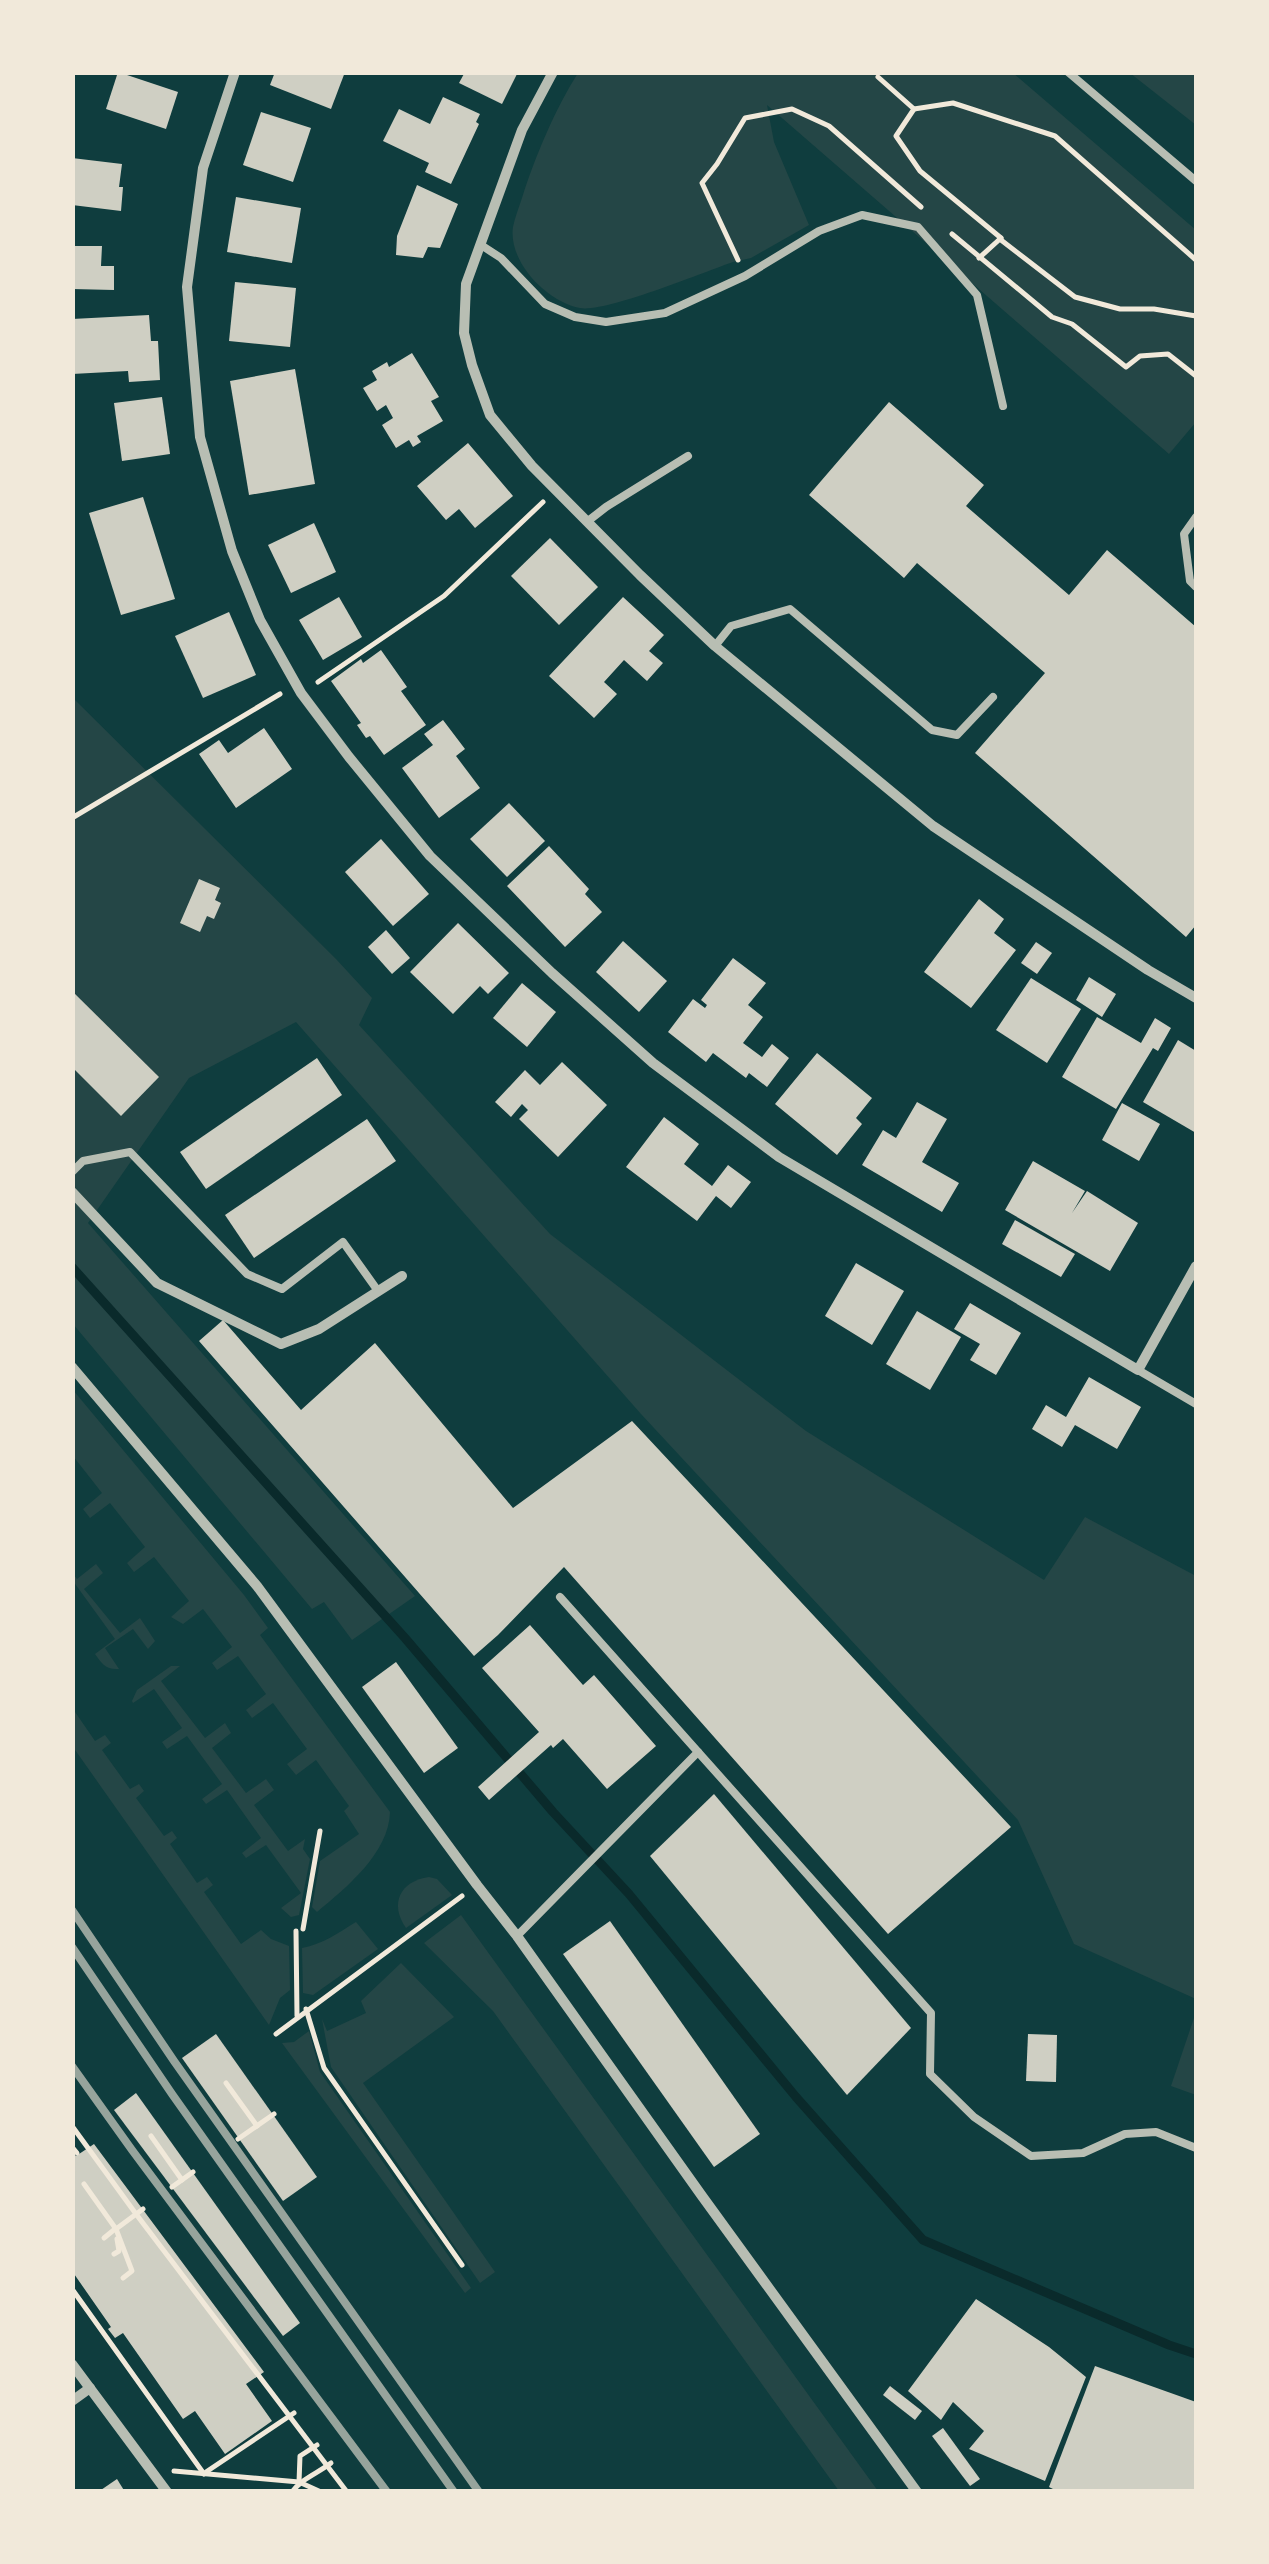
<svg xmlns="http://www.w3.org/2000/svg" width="1269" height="2564" font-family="Arial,sans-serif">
	<rect width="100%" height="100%" fill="#0f3d3e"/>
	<g fill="#244646">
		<path d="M578,73H1013L1196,230V422L1169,454L767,105L774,142L809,225L751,258L733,262C704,272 605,313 580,308C547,302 508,262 513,227C515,217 519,207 522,198C535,157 555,109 578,73Z"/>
		<polygon points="1130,73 1196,73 1196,125"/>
		<polygon points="72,697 336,959 372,998 359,1025 550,1234 806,1431 1044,1580 1085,1517 1196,1576 1196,1999 1074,1944 1018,1820 641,1414 296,1022 189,1078 88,1223 415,1596 352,1640 324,1602 312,1609 73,1324"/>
		<path d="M73,1390L244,1595L268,1628L260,1635L390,1812C389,1853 346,1888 317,1912L312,1907L320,1861L359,1834L344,1811L349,1806L316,1760L296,1775L287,1764L307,1749L273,1703L252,1718L246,1710L266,1694L238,1656L217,1670L212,1663L232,1647L203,1609L183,1624L171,1617L189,1601L154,1557L134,1572L127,1563L145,1547L110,1503L90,1518L83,1509L102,1493L73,1456Z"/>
		<path d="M96,1564L103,1573L84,1589L120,1633L140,1618L155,1641L148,1649L133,1629L105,1648L119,1669C106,1670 102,1664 95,1654L115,1639L73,1581V1574L77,1579Z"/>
		<polygon points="171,1666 180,1666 161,1681 205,1738 225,1723 231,1733 212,1748 246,1793 266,1779 274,1790 254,1805 288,1851 305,1839 303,1849 310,1859 299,1915 291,1917 281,1908 301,1893 266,1845 246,1858 242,1853 261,1838 227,1790 206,1804 202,1799 222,1784 187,1736 167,1749 162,1742 182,1728 154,1689 133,1703 132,1701 137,1690"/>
		<polygon points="73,1709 95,1741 105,1735 111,1743 102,1750 130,1789 139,1784 144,1791 136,1798 164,1836 172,1831 177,1838 170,1844 197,1883 207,1877 213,1885 204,1892 241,1944 261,1930 271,1939 289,1946 290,1990 280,1998 269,2025 73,1747"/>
		<path d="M429,1877L437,1879L452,1895L406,1928C389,1904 400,1881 429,1877Z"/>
		<polygon points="461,1915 878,2491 839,2491 493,2011 424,1943"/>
		<path d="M356,1922L378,1949L313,1995L303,1993L302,1948C323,1944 338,1933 356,1922Z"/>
		<polygon points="401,1963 454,2017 363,2083 495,2272 480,2283 331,2067 322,2019 327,2031 366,2013 361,2001"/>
		<polygon points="1196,2012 1196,2095 1171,2086"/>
		<polygon points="309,2031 320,2072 471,2288 465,2293 282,2043 294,2042"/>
	</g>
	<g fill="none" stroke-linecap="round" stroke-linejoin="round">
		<polyline stroke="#0a2a2b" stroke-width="9" points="72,1267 405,1638 553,1812 629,1894 796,2097 923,2240 1169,2345 1196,2354"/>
	</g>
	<g fill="#cfcfc3">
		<polygon points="118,72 178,92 166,129 106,109"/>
		<polygon points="275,72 345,72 331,109 270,85"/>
		<polygon points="465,72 518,72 502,104 459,83"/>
		<polygon points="443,97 480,114 476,122 479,124 451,184 425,172 429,163 383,141 399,109 430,124"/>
		<polygon points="261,112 311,128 293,182 243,165"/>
		<polygon points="72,158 122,164 119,187 123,187 121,211 72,205"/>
		<polygon points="417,185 458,204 440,248 428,247 423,258 396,255 397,236"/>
		<polygon points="236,197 301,208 292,263 227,252"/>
		<polygon points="72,246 102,246 101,266 114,266 114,290 72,289"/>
		<polygon points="235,282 296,288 290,347 229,341"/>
		<polygon points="149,315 151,341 158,341 160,380 129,382 128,371 72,374 72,319"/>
		<polygon points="412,353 439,397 431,401 443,421 417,436 421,442 413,447 409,440 396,448 382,425 393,418 386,405 377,411 363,388 377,380 372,371 387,362 389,367"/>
		<polygon points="295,369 315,484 249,495 230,381"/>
		<polygon points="162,397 170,454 122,461 114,403"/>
		<polygon points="889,402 984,485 966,506 1069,595 1107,550 1196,627 1196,925 1186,937 975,753 1045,673 917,563 904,578 809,495"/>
		<polygon points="468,443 513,496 475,528 459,509 446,520 417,486"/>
		<polygon points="143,497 175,599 121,615 89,513"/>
		<polygon points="314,523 336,572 291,593 268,545"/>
		<polygon points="550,538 598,587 559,625 511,576"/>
		<polygon points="339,597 362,637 323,660 299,620"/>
		<polygon points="623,597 664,635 649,651 663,663 647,681 624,660 604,682 617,694 594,718 549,676"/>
		<polygon points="229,612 256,675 203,698 175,636"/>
		<polygon points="381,650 407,687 401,691 426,725 384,755 370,736 366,738 357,725 361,723 331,681 361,659 363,663"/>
		<polygon points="443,720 465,749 456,756 480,788 439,818 402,768 433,745 424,734"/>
		<polygon points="264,728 292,769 236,808 199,754 219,740 228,753"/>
		<polygon points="509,803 545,841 507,877 470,839"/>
		<polygon points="381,839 429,894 393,926 345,872"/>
		<polygon points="549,846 589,889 585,894 602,912 565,947 507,886"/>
		<polygon points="199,879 220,888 215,900 221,903 214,919 207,916 200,932 180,923"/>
		<polygon points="979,899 1004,919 994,933 1016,950 971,1008 924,972"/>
		<polygon points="458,923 509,973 488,994 480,986 453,1014 410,972"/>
		<polygon points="386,930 410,958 392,974 368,947"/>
		<polygon points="623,941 667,981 639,1012 596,972"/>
		<polygon points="1036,942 1052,953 1037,974 1021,963"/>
		<polygon points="733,958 766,983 748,1005 763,1017 743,1043 762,1057 772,1044 789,1058 767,1087 749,1073 746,1078 713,1053 706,1062 668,1032 693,999 705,1008 707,1005 701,1000"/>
		<polygon points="1089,977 1116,994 1102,1017 1076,1000"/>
		<polygon points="1031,978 1081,1009 1047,1063 996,1030"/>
		<polygon points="522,983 556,1012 527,1047 493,1018"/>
		<polygon points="72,991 159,1077 121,1116 72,1067"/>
		<polygon points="1097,1017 1141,1043 1155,1018 1171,1028 1158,1051 1153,1048 1116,1109 1062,1077"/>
		<polygon points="1178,1040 1196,1051 1196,1133 1143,1102"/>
		<polygon points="817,1053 872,1098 856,1118 862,1124 837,1155 775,1104"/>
		<polygon points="317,1058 342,1095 206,1189 180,1152"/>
		<polygon points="562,1062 607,1105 558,1157 519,1119 528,1110 522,1104 511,1117 495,1102 525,1070 540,1085"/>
		<polygon points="917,1102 947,1119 922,1162 959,1183 942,1212 862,1165 883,1130 896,1138"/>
		<polygon points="1122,1103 1160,1124 1139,1161 1102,1140"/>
		<polygon points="664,1117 699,1144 684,1164 712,1186 728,1165 751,1182 731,1208 716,1196 697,1221 626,1167"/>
		<polygon points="367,1119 396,1161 254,1258 225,1215"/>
		<polygon points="1033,1161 1085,1191 1072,1213 1087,1191 1138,1223 1110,1271 1005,1210"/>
		<polygon points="1015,1220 1075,1254 1061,1277 1002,1244"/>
		<polygon points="856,1263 904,1291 872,1345 825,1316"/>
		<polygon points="970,1303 1021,1333 996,1375 970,1360 980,1344 954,1329"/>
		<polygon points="917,1311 961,1337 930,1390 886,1364"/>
		<polygon points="223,1320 301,1410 375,1343 513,1508 632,1421 1011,1827 888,1934 564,1567 498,1635 474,1656 199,1341"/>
		<polygon points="1089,1377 1141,1407 1117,1449 1075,1425 1062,1447 1032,1429 1046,1405 1066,1417"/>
		<polygon points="530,1625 583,1685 594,1675 656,1746 607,1789 563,1739 553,1748 551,1745 489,1800 478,1787 539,1732 482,1668"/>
		<polygon points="396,1662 458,1748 424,1773 362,1687"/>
		<polygon points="714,1794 911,2028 847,2095 650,1856"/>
		<polygon points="610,1921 760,2134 714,2167 563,1954"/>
		<polygon points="216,2034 317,2177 283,2201 182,2058"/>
		<polygon points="1028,2034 1057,2035 1056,2082 1026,2081"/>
		<polygon points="136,2093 300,2323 283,2336 114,2110"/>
		<polygon points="94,2144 264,2372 246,2384 272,2421 225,2454 195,2411 183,2419 123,2333 115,2338 108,2329 111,2327 72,2271 72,2151 76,2156"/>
		<polygon points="976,2299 1049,2347 1086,2377 1045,2481 969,2449 984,2431 953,2402 941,2420 908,2391"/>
		<polygon points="1095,2366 1196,2402 1196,2492 1059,2492 1049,2487"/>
		<polygon points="890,2386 922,2411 915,2420 883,2395"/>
		<polygon points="943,2428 980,2479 970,2486 932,2436"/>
		<polygon points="117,2479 125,2492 98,2492"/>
	</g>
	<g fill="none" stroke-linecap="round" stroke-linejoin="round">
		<g stroke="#f1e9da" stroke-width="5">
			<polyline points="878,77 914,109 896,136 920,171 1001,238 979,258"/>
			<polyline points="914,109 953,103 1055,136 1196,260"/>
			<polyline points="952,234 1052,317 1072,324 1126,367 1140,356 1168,354 1196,376"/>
			<polyline points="1001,238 1001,240 1075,297 1120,309 1154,309 1196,316"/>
			<polyline points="738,260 702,183 717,164 745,118 792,109 829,126 921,207"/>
			<polyline points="318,682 444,596 543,502"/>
			<polyline points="72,818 280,694"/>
			<polyline points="303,1929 320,1831"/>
			<polyline points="296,1931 297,2016"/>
			<polyline points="306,2009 324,2068 462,2265"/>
			<polyline points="276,2034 462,1896"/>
			<polyline points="226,2083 257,2126"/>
			<polyline points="72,2126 136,2214 347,2492"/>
			<polyline points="151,2136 182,2180"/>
			<polyline points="238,2139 274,2114"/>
			<polyline points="72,2147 77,2153"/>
			<polyline points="84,2184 116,2229 143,2209"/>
			<polyline points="172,2187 193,2172"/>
			<polyline points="116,2229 132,2271 123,2278"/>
			<polyline points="104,2238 115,2229"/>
			<polyline points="114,2254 119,2251 117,2239"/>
			<polyline points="72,2289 204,2474"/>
			<polyline points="174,2471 299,2482 321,2492"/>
			<polyline points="206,2472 294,2413"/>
			<polyline points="299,2482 300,2456 317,2445"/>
			<path d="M292,2492C301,2479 318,2473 331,2463"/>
		</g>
		<g stroke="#b8beb3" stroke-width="8">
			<polyline points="1068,72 1196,181"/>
			<polyline points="481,245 501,258 545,304 575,317 606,322 665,313 745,276 819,231 862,215 918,227 977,295 1003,406"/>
			<polyline points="1196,517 1184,534 1190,581 1196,587"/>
			<polyline points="588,521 606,507 688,456"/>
			<polyline points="715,646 731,626 790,609 932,730 957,735 993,697"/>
			<polyline points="72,1172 83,1161 130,1152 247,1274 282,1289 343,1242 378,1291"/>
			<polyline points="1138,1370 1196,1404"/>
			<polyline points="698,1752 931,2013 930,2074 974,2117 1031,2156 1083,2153 1125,2134 1156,2132 1196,2148"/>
			<polyline points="517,1936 698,1752 560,1597"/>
		</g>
		<g stroke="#b8beb3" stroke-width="10">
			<polyline points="235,72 203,168 187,287 200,437 232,551 260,620 301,693 349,757 430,856 552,973 653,1063 779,1157 1138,1370 1196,1266"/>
			<polyline points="553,72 522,130 466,284 464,333 472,365 490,415 532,466 640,575 715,646 933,826 1148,970 1196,998"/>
			<polyline points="72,1192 157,1283 281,1344 319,1329 402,1276"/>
			<polyline points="72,1367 257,1586 477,1885 517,1936 702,2196 917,2492"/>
			<polyline points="72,2364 167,2492"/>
			<polyline points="72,2401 90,2388"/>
		</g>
		<g stroke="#97a49c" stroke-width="8">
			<polyline points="72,1910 174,2061 479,2492"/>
			<polyline points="72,1947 172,2094 454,2492"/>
			<polyline points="72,2066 132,2150 387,2492"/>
		</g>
	</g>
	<rect width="1269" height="2564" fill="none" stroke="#f1e9da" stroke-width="150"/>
</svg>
